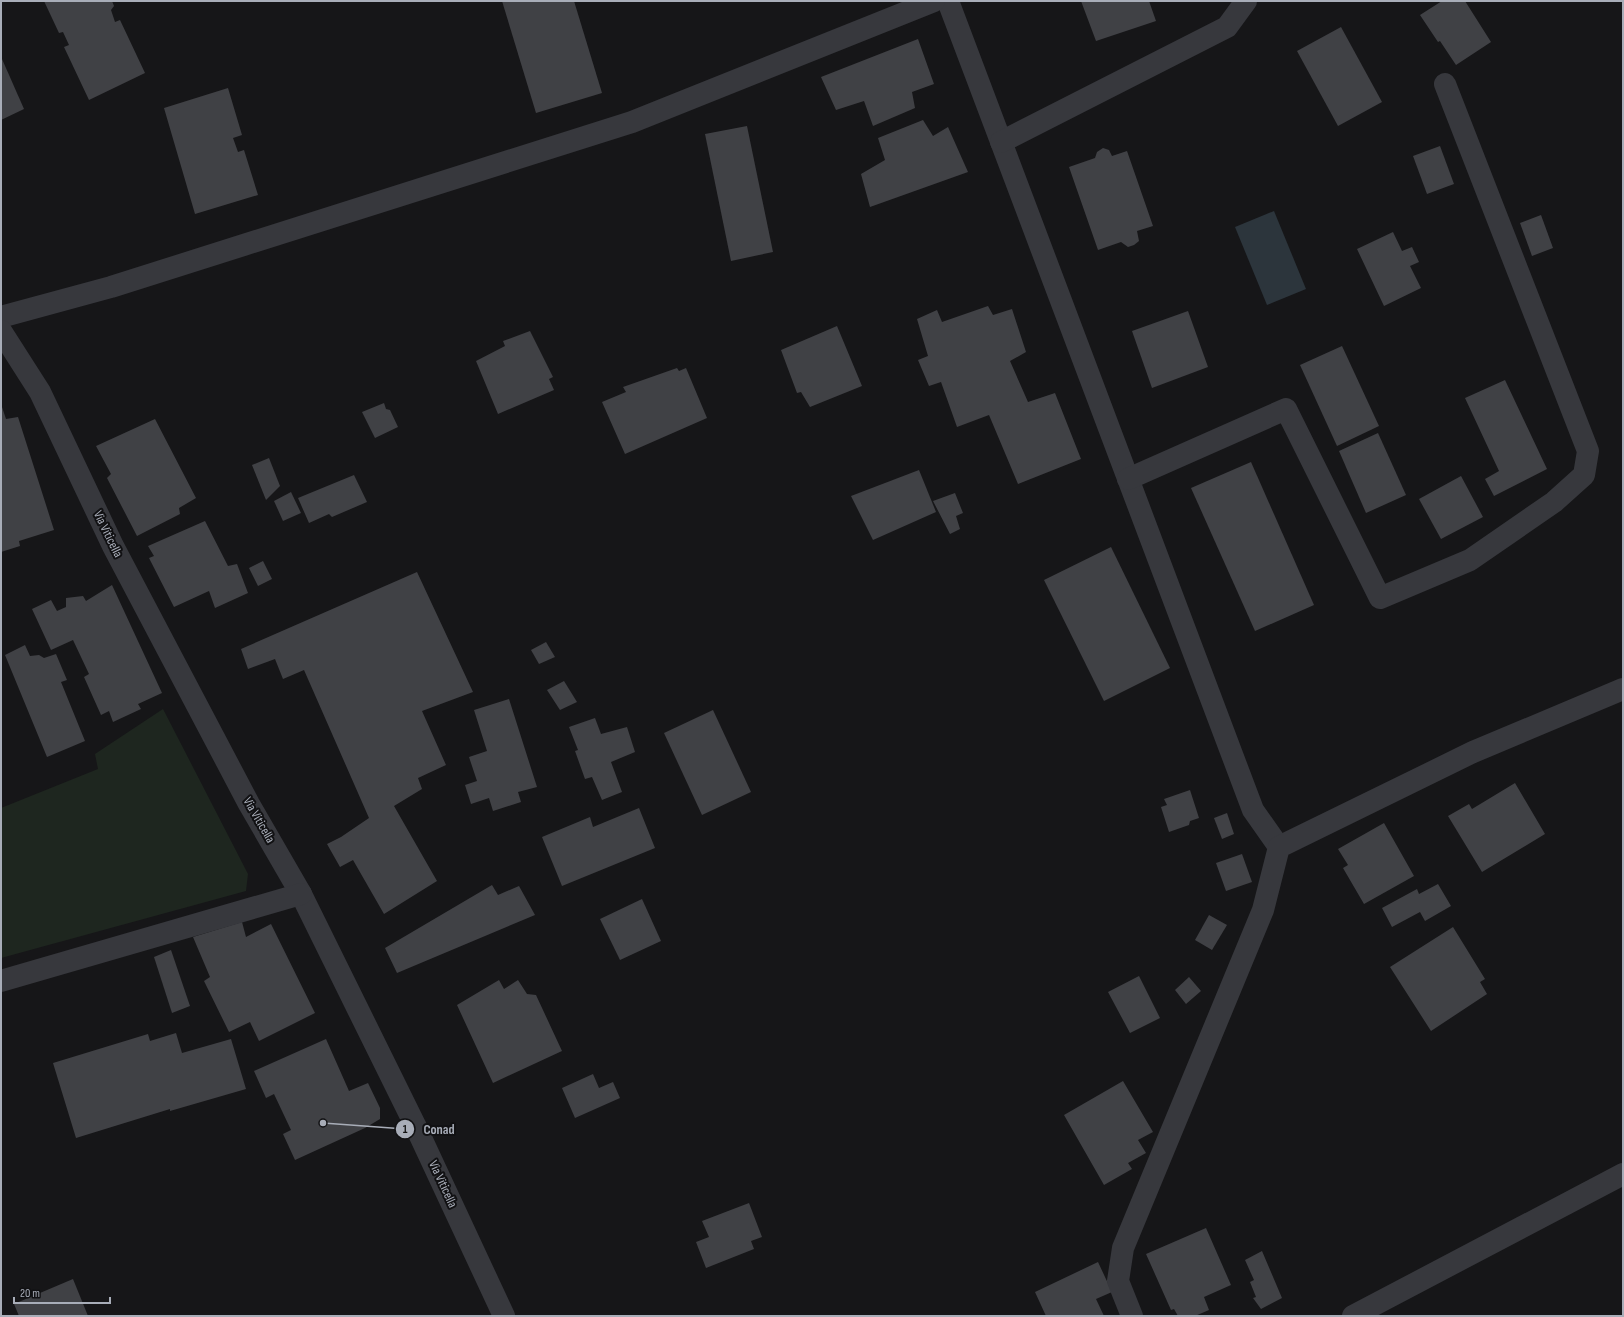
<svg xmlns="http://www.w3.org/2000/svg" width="1624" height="1317" font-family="'Sofia Sans Condensed',sans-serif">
	<rect width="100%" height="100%" fill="#161618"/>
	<polygon fill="#1e261f" points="163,709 248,874 246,891 1,958 1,808 98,769 95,754"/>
	<polygon fill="#2c353c" points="1274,211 1306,289 1267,305 1235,227"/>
	<g fill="#404145">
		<polygon points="44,1 112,1 114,6 111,10 115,22 120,20 145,73 89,100 64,47 69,45 63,32 59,33"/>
		<polygon points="502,1 574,1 602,93 536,113"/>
		<polygon points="1081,1 1149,1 1156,21 1096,41"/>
		<polygon points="1442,1 1465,1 1491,42 1456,65 1440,41 1438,42 1420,15"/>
		<polygon points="1341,27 1382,102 1338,126 1297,51"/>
		<polygon points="918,39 934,84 912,92 915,108 873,126 864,101 836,110 821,77"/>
		<polygon points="2,59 24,109 1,120 1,60"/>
		<polygon points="228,88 242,135 233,138 238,152 244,150 258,195 195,214 164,108"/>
		<polygon points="923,120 933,136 948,127 968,172 870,207 861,174 885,160 878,138"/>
		<polygon points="747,126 773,252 731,261 705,134"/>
		<polygon points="1440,146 1454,184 1427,194 1413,156"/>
		<polygon points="1103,148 1109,150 1112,156 1127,151 1153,226 1137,231 1139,241 1134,245 1128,247 1121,242 1098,250 1069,167 1095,158 1097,152"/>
		<polygon points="1541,215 1553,248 1532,256 1520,223"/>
		<polygon points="1393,232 1402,251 1412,247 1419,262 1410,266 1421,288 1384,306 1357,249"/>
		<polygon points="988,306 993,315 1012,309 1026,352 1010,361 1028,402 1055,393 1081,459 1018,484 989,415 957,427 941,382 929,386 918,360 928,356 917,319 937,310 942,322"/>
		<polygon points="1188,311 1208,367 1152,388 1132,331"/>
		<polygon points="837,326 862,386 810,407 801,392 797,393 781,350"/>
		<polygon points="530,331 553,377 549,379 554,390 498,414 476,361 505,346 503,341"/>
		<polygon points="1342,346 1379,426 1337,446 1300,365"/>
		<polygon points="677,368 679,371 686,368 707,418 625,454 602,402 626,392 623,387"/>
		<polygon points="1505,380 1547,469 1494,496 1485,479 1499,471 1465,398"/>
		<polygon points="384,403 386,409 390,410 398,427 375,438 362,412"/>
		<polygon points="1,404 6,419 18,417 54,530 19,541 20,546 1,552"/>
		<polygon points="155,419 196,498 179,508 180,514 137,536 107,478 111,474 96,446"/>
		<polygon points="1378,433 1406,495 1366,513 1339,451"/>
		<polygon points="269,458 280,486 266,500 252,465"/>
		<polygon points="1251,462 1314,605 1255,631 1191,488"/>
		<polygon points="919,470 936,512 873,540 851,496"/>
		<polygon points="354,475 367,502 332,517 329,514 309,523 298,498"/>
		<polygon points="1461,476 1483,517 1441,539 1419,499"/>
		<polygon points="291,492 301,513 283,521 274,501"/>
		<polygon points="955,493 963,513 956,516 960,529 950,534 933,501"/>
		<polygon points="205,521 228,566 237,564 248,593 215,608 209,591 174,607 149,558 154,556 148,546"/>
		<polygon points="1111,547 1170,668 1104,701 1044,580"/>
		<polygon points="263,561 272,579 258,586 249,568"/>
		<polygon points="417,572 473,692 422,711 446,765 418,778 422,789 394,806 437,881 384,914 353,860 340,867 327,844 341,837 369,818 304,670 283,679 275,659 248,669 241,649"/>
		<polygon points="112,585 162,693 138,704 141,709 113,722 109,711 101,715 84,677 89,674 73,640 51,650 32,609 51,600 57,611 66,607 66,598 83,596 86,601"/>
		<polygon points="546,642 555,657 539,664 531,650"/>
		<polygon points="25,645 30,656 39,655 44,658 56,654 67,680 61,682 85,741 47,757 5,655"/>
		<polygon points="564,681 577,702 560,710 547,690"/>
		<polygon points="509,699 537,787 518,792 521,802 493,811 489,798 471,804 465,785 477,781 469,757 487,751 474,710"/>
		<polygon points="713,710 751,792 702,815 664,733"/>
		<polygon points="595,718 601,734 627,727 635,752 611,762 622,792 602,800 592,777 585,779 575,751 578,750 569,727"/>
		<polygon points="1515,783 1545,834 1482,872 1448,816 1469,804 1472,809"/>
		<polygon points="1190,790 1199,818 1190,821 1189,825 1169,832 1161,807 1167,805 1164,799"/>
		<polygon points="639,808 655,848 562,886 542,837 590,817 593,827"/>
		<polygon points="1227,813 1234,834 1222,839 1214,818"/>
		<polygon points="1384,823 1414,876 1364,904 1343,868 1348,865 1338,849"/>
		<polygon points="1242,854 1252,882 1226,891 1216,863"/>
		<polygon points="1438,884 1451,906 1425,921 1420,912 1392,927 1382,908 1417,889 1419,894"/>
		<polygon points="492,885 498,895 519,886 535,915 397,973 385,948"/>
		<polygon points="642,899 661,941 620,960 600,919"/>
		<polygon points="1209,915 1227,925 1212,950 1195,940"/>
		<polygon points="242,922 246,937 271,924 315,1013 259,1041 250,1022 229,1032 204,981 210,977 193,937"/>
		<polygon points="1453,927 1485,979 1480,982 1487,994 1431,1031 1390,967"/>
		<polygon points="171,950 190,1006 172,1013 154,957"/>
		<polygon points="1139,976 1160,1018 1130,1033 1108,992"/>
		<polygon points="1189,977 1201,991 1186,1004 1175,990"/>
		<polygon points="499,980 504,989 518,980 527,994 536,995 562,1051 493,1083 457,1005"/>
		<polygon points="176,1033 182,1053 231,1039 246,1089 170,1111 170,1109 76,1138 53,1063 148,1034 150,1041"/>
		<polygon points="326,1039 349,1091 368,1083 380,1108 380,1119 365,1128 295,1160 283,1134 291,1130 274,1094 266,1098 254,1071"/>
		<polygon points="593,1074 599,1088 613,1082 620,1098 575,1118 562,1088"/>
		<polygon points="1123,1081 1153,1132 1138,1140 1146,1153 1128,1163 1132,1169 1104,1185 1064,1115"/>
		<polygon points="749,1203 762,1237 751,1241 754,1249 706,1268 696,1242 709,1237 702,1221"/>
		<polygon points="1206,1228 1231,1285 1204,1297 1209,1310 1195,1316 1178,1316 1174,1309 1171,1310 1146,1254"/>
		<polygon points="1262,1251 1282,1298 1261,1309 1253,1298 1256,1297 1250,1282 1254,1280 1245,1260"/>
		<polygon points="1098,1262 1112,1292 1096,1299 1104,1316 1046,1316 1035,1292"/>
		<polygon points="73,1279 88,1316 19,1316 14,1304"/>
	</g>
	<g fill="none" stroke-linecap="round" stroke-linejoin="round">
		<g stroke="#37383d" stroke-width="22">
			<polyline points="948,1 1253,810 1279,847"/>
			<polyline points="1001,142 1227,27 1246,1"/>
			<polyline points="1,317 111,287 632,122 934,1"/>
			<polyline points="1,331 40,392 113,546 249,804 301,894 415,1125 504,1316"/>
			<polyline points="1128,479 1286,409 1380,598 1470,560 1554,502 1584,475 1588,451 1445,84"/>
			<polyline points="1,981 301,894"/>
			<polyline points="1132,1316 1118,1281 1123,1248 1263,910 1279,847 1473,752 1623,689"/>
			<polyline points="1353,1316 1623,1174"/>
		</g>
	</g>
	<g text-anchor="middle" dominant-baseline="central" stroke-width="4" stroke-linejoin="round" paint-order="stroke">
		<g font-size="13" fill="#a8adb8" stroke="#111113">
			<text transform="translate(108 534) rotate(64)">Via Viticella</text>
			<text transform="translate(259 820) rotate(60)">Via Viticella</text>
			<text transform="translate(443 1184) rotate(65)">Via Viticella</text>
		</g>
	</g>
	<path fill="none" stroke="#a8adb8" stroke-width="1.5" d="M323 1123L405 1129"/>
	<g fill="#a8adb8" stroke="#111113" stroke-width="1.5">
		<circle cx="323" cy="1123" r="4"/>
		<circle cx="405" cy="1129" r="10"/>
	</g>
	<g font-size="12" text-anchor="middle" font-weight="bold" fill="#111">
		<text x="405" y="1133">1</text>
	</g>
	<g font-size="14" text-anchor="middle" font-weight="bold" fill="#a8adb8" stroke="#111113" stroke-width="4" stroke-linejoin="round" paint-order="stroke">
		<text x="439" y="1134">Conad</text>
	</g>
	<rect width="1624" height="1317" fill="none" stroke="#a8adb8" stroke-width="4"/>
	<path d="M14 1297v6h96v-6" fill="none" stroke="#a8adb8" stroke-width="2"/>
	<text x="20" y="1297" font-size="12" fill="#a8adb8" stroke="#111113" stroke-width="3" paint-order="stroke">20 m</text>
</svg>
